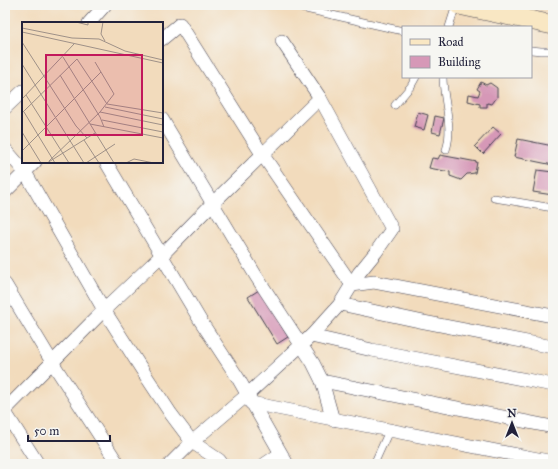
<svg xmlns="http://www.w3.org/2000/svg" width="558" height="469" font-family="'IM FELL Great Primer',serif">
	<rect width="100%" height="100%" fill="#f6f6f2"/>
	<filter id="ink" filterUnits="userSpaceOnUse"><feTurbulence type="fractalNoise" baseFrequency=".025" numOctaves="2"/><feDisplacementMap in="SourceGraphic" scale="8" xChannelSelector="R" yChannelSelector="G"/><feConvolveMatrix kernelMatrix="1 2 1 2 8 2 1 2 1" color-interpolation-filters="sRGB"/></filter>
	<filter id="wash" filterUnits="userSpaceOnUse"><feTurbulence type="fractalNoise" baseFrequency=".012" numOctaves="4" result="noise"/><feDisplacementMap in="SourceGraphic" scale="16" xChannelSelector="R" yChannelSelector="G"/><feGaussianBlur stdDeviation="0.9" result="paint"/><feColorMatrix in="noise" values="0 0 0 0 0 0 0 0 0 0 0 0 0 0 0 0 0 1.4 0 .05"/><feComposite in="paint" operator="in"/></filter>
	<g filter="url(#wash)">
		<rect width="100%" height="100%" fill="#f2dbbc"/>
		<g id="blocks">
			<g fill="#d698b7">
				<polygon points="481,82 486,85 490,83 497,88 497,97 492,104 487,103 487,107 480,107 480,104 468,101 469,94 478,96 480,91 477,89"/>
				<polygon points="418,112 428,115 424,130 414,127"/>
				<polygon points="435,116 444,118 440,134 432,132"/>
				<polygon points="493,127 501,134 483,154 475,146"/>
				<polygon points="518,139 553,146 553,165 514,157"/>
				<polygon points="440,155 477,162 475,173 467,174 461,180 450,176 450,172 429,168 432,158 438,159"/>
				<polygon points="537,170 553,172 553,195 533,192"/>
				<polygon points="259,290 288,337 277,344 248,297"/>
			</g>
		</g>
	</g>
	<g filter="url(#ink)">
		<use href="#blocks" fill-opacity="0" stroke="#413e4e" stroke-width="1"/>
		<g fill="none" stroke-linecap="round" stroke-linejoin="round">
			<defs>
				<g id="service">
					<polyline points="288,5 403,31"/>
					<polyline points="449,27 456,5"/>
					<polyline points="531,50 541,51 553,51"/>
					<path d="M443,77C443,101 454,127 446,150"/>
					<polyline points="395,105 411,86 416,77"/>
					<polyline points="494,198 553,208"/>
					<polyline points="374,464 389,431"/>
				</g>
				<g id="minor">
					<polyline points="89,23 105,5"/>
					<polyline points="162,39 180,24 262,154 352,285 374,282 553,316"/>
					<polyline points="5,108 23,91"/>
					<polyline points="162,119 256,276 313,363 322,381 333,420"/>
					<polyline points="5,149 25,172 104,310 146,376 171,414 192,442 219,460 222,464"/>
					<polyline points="106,162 200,320 238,378 287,464"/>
					<polyline points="5,192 35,162"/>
					<polyline points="5,284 52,362 118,464"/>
					<polyline points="340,304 419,321 553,347"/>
					<polyline points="311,336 372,350 553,385"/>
					<polyline points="322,381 553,427"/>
					<polyline points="251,403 553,462"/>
					<polyline points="5,410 104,310 162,255 212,204 320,98"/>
					<polyline points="5,412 38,464"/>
					<polyline points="170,464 192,442 247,395 311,336 340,304 359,273 376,252 392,229 320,98 282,41"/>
					<polyline points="265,464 280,454"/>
				</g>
				<polyline id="secondary" points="459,5 553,25"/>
			</defs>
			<use href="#service" stroke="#413e4e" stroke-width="8"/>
			<use href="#minor" stroke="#413e4e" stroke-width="14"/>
			<use href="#secondary" stroke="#413e4e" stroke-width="20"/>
			<use href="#service" stroke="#fff" stroke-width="7"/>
			<use href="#minor" stroke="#fff" stroke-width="13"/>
			<use href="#secondary" stroke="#f9e7c3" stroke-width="19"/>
		</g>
	</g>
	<g transform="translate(22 22)">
		<rect width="141" height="141" fill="#f2dbbc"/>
		<path fill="none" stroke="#9f9188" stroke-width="1" d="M54,0L66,3V0M81,0L79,12L83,19M0,6L50,16L77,17L103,29L141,38M0,10L141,41M0,20L54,104L65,116M41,35L78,95L82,105M0,42L62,141M38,53L92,141M4,73L47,141M0,77L52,22M83,85L141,97M2,90L33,141M78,90L141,103M0,91L55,37L85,82L141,91M80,98L141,110M68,102L141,116M0,110L19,141M62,118L77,141M0,129L79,50M27,139L78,90L92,72L73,40M25,141L73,111M64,141L93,122M104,141L112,137L132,141"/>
		<path fill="#c2185b" fill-opacity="0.15" stroke="#c2185b" stroke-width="2" d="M24,33H120V113H24Z"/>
		<rect width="141" height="141" fill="none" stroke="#22223b" stroke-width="2"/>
	</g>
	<rect width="558" height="469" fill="none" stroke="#f6f6f2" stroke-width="20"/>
	<rect x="402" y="26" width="130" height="52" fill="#f6f6f2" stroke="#a1a1a9"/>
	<rect x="410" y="39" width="20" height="6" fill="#f9e7c3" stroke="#a1a1a9"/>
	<text x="438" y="46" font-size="12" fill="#22223b">Road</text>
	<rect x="410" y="56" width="20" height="12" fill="#d698b7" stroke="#a1a1a9"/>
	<text x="438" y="66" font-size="12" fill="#22223b">Building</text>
	<g transform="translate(512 423)" stroke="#f6f6f2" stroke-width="3" paint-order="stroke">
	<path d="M0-3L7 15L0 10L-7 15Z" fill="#22223b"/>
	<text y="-6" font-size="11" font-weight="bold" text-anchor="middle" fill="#22223b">N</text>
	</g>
	<path d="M28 435v6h82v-6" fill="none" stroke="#22223b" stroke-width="2"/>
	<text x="34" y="435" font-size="12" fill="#22223b" stroke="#f6f6f2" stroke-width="3" paint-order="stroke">50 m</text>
</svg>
